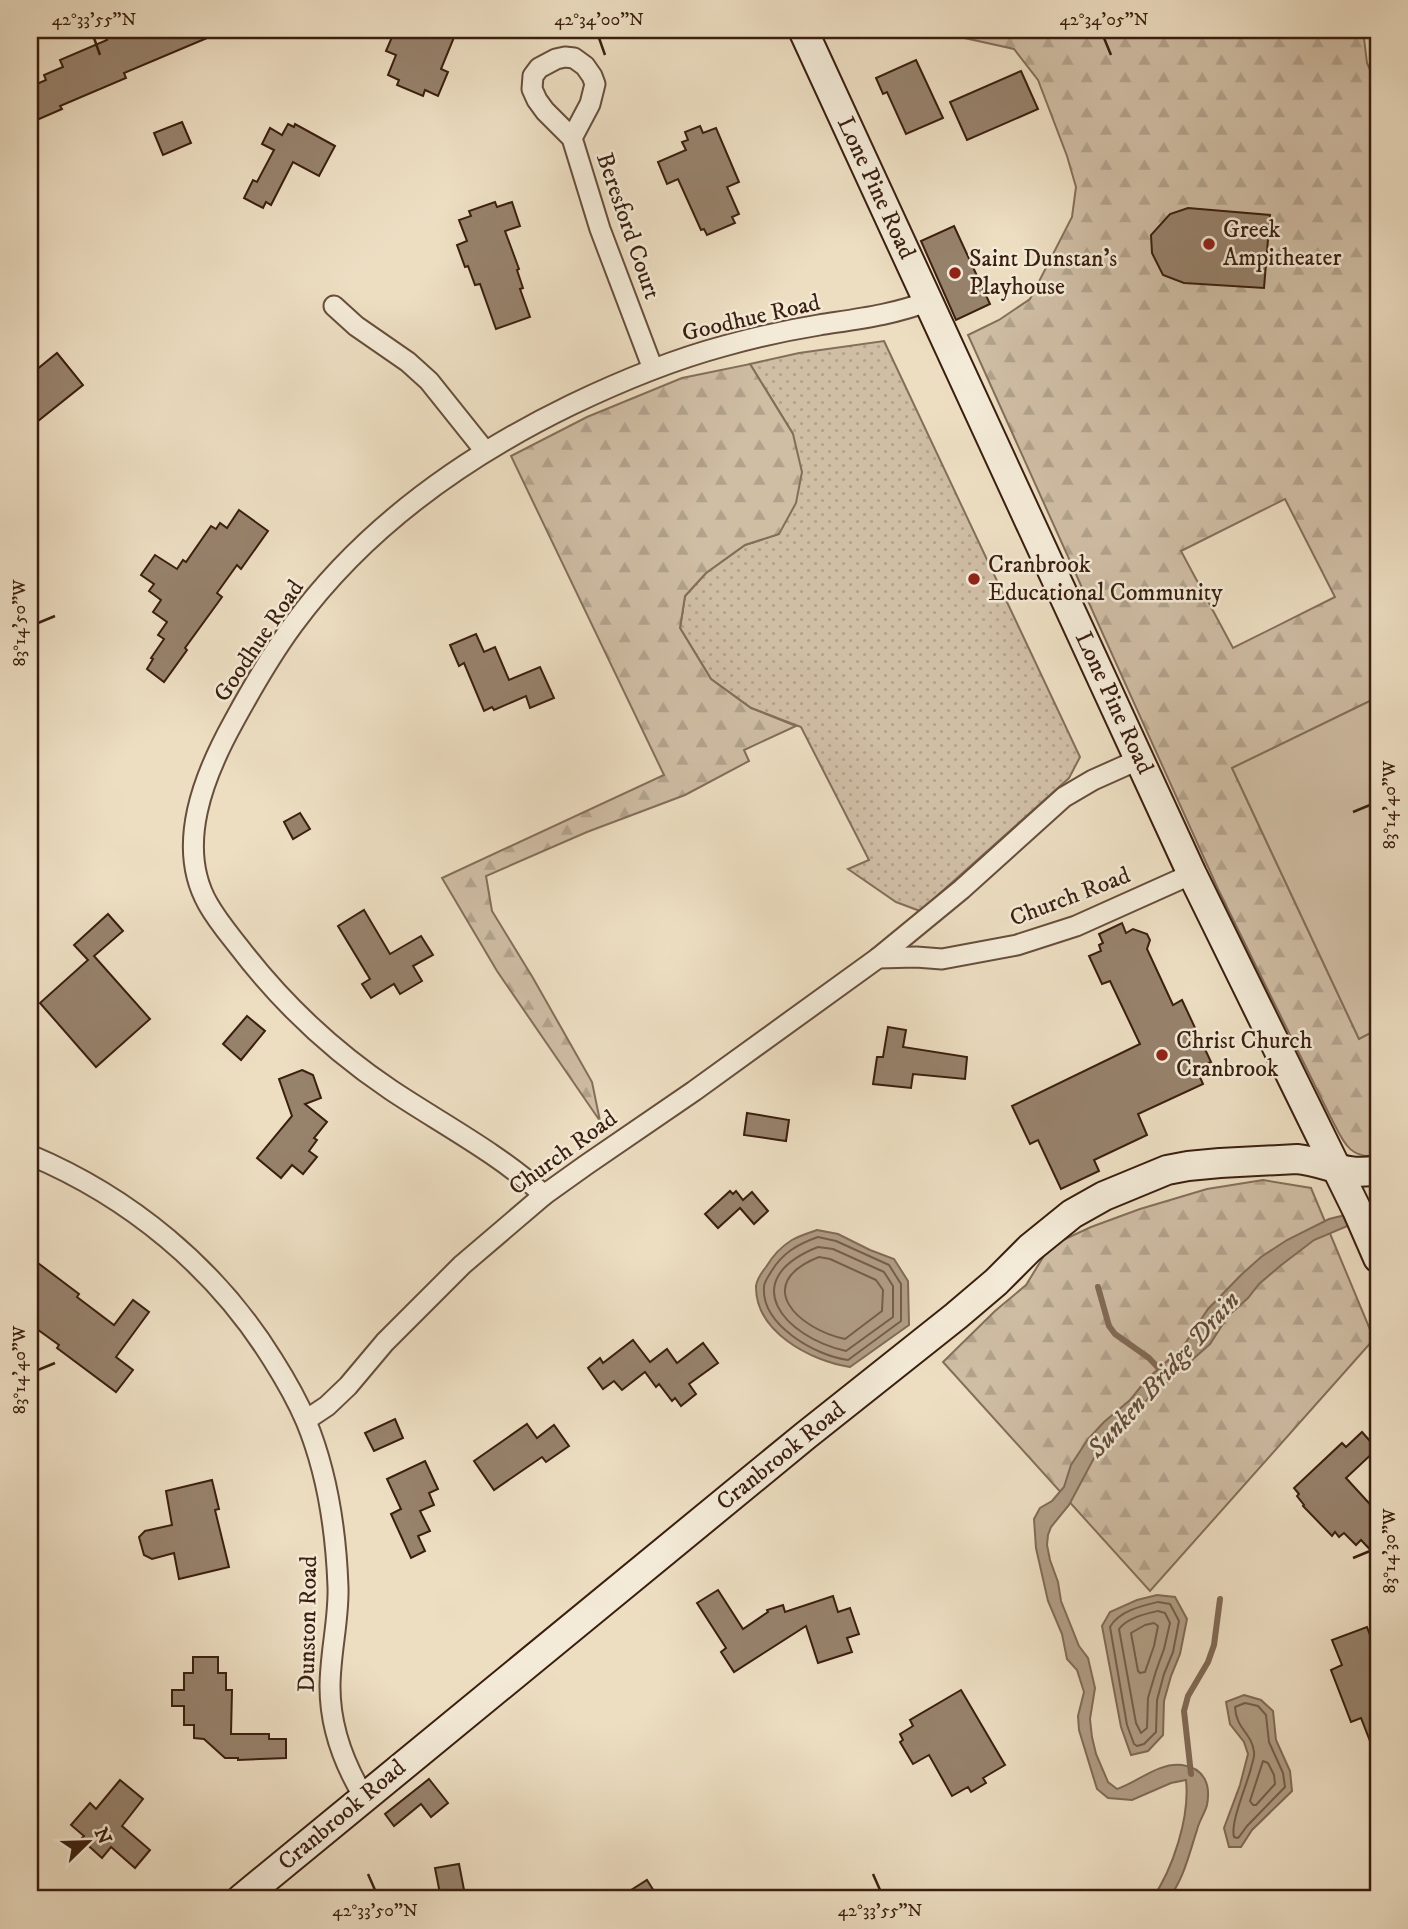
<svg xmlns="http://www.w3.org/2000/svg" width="1408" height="1929" font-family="'IM FELL DW Pica',serif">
	<defs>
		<pattern id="grass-dots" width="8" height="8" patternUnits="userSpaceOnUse" patternTransform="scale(1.75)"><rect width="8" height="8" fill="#cfbda4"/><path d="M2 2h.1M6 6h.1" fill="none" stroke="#b2a28c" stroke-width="1.8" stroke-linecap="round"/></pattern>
		<pattern id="forest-firs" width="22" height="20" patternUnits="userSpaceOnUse" patternTransform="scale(1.75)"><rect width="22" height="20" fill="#cfbda4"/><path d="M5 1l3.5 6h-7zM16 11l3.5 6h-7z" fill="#b2a28c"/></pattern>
	</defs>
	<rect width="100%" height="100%" fill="#eddec2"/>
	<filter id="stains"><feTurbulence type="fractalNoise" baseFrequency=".00286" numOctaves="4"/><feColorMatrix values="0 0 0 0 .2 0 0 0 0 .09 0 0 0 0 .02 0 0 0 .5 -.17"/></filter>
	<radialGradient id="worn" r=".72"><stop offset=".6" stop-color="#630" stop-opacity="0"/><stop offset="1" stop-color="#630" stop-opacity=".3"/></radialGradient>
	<polygon fill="url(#grass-dots)" stroke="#846e5a" stroke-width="2" points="884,341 1080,757 1069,778 920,911 896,902 848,869 869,860 801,727 751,708 711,679 680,628 685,596 706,573 745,545 779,534 793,434 750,364 799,353"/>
	<g fill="url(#forest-firs)" stroke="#846e5a" stroke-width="2" fill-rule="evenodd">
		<path d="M941,30H1363L1367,63L1378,88V697L1232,768L1359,1039L1378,1029V1155C1348,1161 1342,1138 1330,1116L1218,889L968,335L999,320L1030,299L1072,217L1076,187L1067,156L1038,80L1014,49L951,35ZM1285,499L1335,597L1233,648L1181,551Z"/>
		<polygon points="750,364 793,434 802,472 796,503 779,534 745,545 706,573 685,596 680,628 711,679 751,708 796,726 744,750 749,761 685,795 587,832 486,876 492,911 533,978 592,1082 600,1121 497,971 442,878 664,775 511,456 587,417 682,378"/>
		<polygon points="1263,1180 1311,1188 1374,1339 1150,1591 943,1362 995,1311 1026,1285 1050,1246 1091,1227 1140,1209 1207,1189"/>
	</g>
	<polygon fill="#cfbda4" stroke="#846e5a" stroke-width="2" points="1378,697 1378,1029 1359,1039 1232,768"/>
	<g fill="#b09d85" stroke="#816a56" stroke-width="2">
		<path d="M1378,1207V1215L1371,1216L1314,1240L1280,1266L1259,1284L1248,1298L1228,1316L1210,1344L1130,1415L1094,1458L1069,1505L1051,1527L1048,1535L1047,1545L1050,1560L1058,1582L1061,1601L1079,1646L1088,1658L1095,1688L1090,1719L1092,1737L1096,1754L1108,1782L1117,1789C1138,1782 1159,1762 1182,1765C1204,1768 1211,1784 1207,1805C1205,1813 1199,1821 1197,1830C1189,1854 1184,1879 1168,1899H1152C1173,1869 1190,1817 1186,1780L1171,1783L1132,1800L1108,1798L1097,1789L1079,1730L1078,1716L1084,1692L1077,1670L1067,1659L1062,1634L1048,1601L1036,1548L1034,1519L1040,1508L1052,1501L1064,1487L1071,1465L1088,1439L1104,1422L1130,1400L1147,1379L1182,1348L1208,1309L1241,1275L1261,1257L1287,1240L1329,1219Z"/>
		<path d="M817,1230L838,1234L870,1250L894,1259L908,1281L909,1325L850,1367C811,1361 755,1332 756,1286C757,1279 762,1272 766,1267C772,1257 782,1246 792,1240C799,1236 809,1233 817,1230Z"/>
		<polygon points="1157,1595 1175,1597 1187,1619 1180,1654 1171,1676 1164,1701 1163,1735 1148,1751 1131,1755 1121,1727 1102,1626 1110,1612 1137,1600"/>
		<polygon points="1244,1695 1261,1700 1273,1711 1276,1740 1290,1771 1292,1791 1252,1830 1241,1847 1229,1847 1224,1828 1240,1785 1248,1754 1244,1742 1230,1724 1226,1702"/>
	</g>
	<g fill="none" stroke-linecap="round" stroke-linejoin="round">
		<g stroke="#755e4a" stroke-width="2">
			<path d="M818,1237L836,1241L889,1265L901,1284V1321L848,1360C816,1356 761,1325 764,1287C764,1282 768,1277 771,1272C782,1253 798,1244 818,1237Z"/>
			<path d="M818,1247L833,1249L884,1272L893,1286V1317L846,1351C784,1337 735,1280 818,1247Z"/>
			<path d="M819,1257L830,1259L876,1280L883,1290L882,1311L845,1339C798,1329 751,1284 819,1257Z"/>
			<path d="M1158,1602L1170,1604L1179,1621L1173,1652L1164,1674L1157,1700L1156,1732L1144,1744L1137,1746L1134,1744L1127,1725L1110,1627C1119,1611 1141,1606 1158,1602Z"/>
			<path d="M1158,1611L1165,1613L1170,1623L1164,1649L1156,1671L1148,1698L1147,1728L1141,1733L1136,1723L1119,1629C1127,1618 1145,1614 1158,1611Z"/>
			<polygon points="1154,1623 1158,1626 1154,1646 1145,1672 1140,1673 1138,1671 1131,1633 1145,1625"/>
			<path d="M1245,1703L1258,1706L1266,1715L1269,1742L1283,1773L1285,1787L1247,1826L1239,1837L1237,1838L1234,1837C1230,1822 1247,1785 1251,1768C1252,1763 1255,1757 1254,1752C1252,1733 1236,1729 1235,1707Z"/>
			<polygon points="1263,1761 1268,1763 1274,1775 1275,1784 1256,1805 1253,1805 1250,1801"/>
		</g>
		<g stroke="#816a56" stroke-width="6">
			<polyline points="1098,1287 1109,1326 1115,1334 1149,1358 1163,1373"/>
			<polyline points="1191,1774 1184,1711 1188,1696 1208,1662 1214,1645 1220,1599"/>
		</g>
	</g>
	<g fill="#97826c" stroke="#3a1e0f" stroke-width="2">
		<polygon points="103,30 130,30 133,37 151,30 226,30 124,73 126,78 60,106 62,109 30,123 30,87 46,80 44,75 63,67 60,60 107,40"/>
		<polygon points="395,30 457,30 441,69 448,72 438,96 425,90 423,96 397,85 399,80 388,75 396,55 386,51"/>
		<polygon points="916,60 943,118 906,134 887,92 883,94 876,78"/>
		<polygon points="1021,71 1038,109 967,140 950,102"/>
		<polygon points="182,122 191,143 163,155 154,133"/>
		<polygon points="288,124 294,127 295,124 335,146 319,176 293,162 271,205 266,202 263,208 244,198 253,180 257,182 274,150 262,144 270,128 282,135"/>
		<polygon points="700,126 703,133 716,128 739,182 727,187 739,214 732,217 735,223 707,235 704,229 701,230 678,179 667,184 658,162 686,150 682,142 688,140 685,132"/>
		<polygon points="495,202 497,207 512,202 520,226 505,231 519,269 517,270 523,288 520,289 530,317 496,329 480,284 475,285 468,266 465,267 457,245 467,241 459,220 471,216 469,211"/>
		<polygon points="1188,208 1270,215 1264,288 1184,283 1163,275 1152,253 1151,235 1170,214"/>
		<polygon points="954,226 990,304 956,320 921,241"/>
		<polygon points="57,353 83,385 38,421 30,411 30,375"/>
		<polygon points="239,510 268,531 241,569 237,565 217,593 222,597 185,648 187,650 164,682 147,669 153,659 151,658 164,639 158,635 167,622 153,612 161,600 149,591 154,584 141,575 155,555 177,569 183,560 186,562 211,526 216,529 220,523 227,528"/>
		<polygon points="476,634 484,652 495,647 509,680 540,667 554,698 530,708 526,696 494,710 492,707 484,711 464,663 459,666 450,645"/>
		<polygon points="300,813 310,829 293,839 284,822"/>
		<polygon points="364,910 390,954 421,936 433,955 413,966 422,981 400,994 394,984 371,998 362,984 370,979 338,926"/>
		<polygon points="108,914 123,931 94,956 150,1019 96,1067 40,1003 88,960 74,945"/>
		<polygon points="1122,923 1126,933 1133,929 1147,934 1150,940 1147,949 1173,1005 1182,1000 1211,1062 1196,1068 1203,1084 1138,1114 1147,1135 1094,1160 1099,1171 1061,1189 1038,1140 1030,1144 1012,1106 1140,1044 1110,981 1102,984 1089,956 1101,951 1099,945 1103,943 1099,934"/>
		<polygon points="247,1016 265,1031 241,1060 223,1044"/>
		<polygon points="888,1027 906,1030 903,1047 967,1057 965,1079 913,1074 911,1088 873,1084 877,1057 883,1057"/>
		<polygon points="302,1070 313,1075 321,1098 305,1104 327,1122 314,1138 317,1140 309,1151 317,1157 303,1174 292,1165 281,1178 257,1158 292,1116 279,1079"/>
		<polygon points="747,1113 789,1120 786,1141 744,1135"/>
		<polygon points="730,1191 733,1194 736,1191 743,1200 752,1192 768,1211 754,1224 740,1208 718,1228 705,1214"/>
		<polygon points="30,1257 79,1294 77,1297 114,1325 133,1300 149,1312 116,1357 133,1370 116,1392 57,1348 59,1345 30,1324"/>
		<polygon points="633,1340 650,1362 667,1349 677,1363 703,1343 718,1363 689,1384 696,1394 681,1406 675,1398 672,1401 659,1384 656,1387 645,1372 622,1390 614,1381 603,1389 588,1368 600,1358 603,1363"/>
		<polygon points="395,1419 403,1438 374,1451 365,1433"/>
		<polygon points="527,1424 537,1438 554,1425 569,1446 546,1462 542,1457 494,1490 474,1461"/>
		<polygon points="1362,1432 1377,1449 1346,1478 1378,1513 1378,1558 1361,1540 1356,1545 1344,1533 1339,1537 1335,1532 1332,1536 1303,1506 1304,1505 1297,1496 1299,1494 1294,1488 1342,1443 1346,1447"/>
		<polygon points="425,1461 438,1489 429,1493 434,1505 420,1511 430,1531 418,1536 425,1551 411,1558 391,1514 401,1509 387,1479"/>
		<polygon points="212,1480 219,1509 215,1510 229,1567 179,1579 174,1553 152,1559 144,1555 139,1537 145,1531 172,1525 166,1491"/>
		<polygon points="718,1590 743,1629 768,1612 767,1610 783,1605 785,1612 833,1596 838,1612 850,1608 859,1634 847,1638 852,1652 818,1663 806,1626 734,1672 721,1652 726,1648 697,1603"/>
		<polygon points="1367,1627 1378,1657 1378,1759 1377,1759 1361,1718 1351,1722 1331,1670 1342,1665 1332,1640"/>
		<polygon points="193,1657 218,1657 218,1673 226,1673 226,1690 232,1690 231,1734 269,1734 269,1739 286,1739 286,1758 238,1760 238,1758 225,1758 204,1739 194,1738 194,1725 184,1725 184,1706 172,1706 172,1690 184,1690 184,1673 193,1673"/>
		<polygon points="961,1690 1005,1765 983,1778 986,1783 971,1792 968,1787 952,1796 929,1755 913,1764 900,1742 903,1740 900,1734 913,1726 910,1720"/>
		<polygon points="429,1779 448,1803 431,1817 421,1804 394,1826 385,1814"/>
		<polygon points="120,1780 143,1799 122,1826 150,1850 135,1868 111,1847 102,1858 81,1839 84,1836 71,1825 90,1803 96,1809"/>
		<polygon points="459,1864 465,1895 462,1895 462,1899 441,1899 435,1868"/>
		<polygon points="647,1880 659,1899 617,1899"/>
	</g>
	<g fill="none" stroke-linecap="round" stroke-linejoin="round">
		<defs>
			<g id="street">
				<polyline points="572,138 590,104 595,84 592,76 585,66 574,58 565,57 556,59 539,68 533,76 532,89 537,100 545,111 572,138 600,229 653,369"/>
				<polyline points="334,306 356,326 408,362 429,381 485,451"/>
				<polyline points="878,958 916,957 942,959 1017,945 1076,926 1192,874"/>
				<path d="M30,1155C130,1197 216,1268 273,1360C285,1379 297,1400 306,1421C327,1472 336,1531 338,1587C339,1620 330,1653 330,1687C330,1726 344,1764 364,1797"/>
				<path d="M544,1195C498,1153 442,1124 391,1090C333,1051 281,1002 239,947C228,933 217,920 208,904C175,846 204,775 234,721C252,688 271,655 293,625C364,528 464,457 571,405C621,381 672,360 724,346C756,337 788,330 819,325C857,319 893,315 929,301"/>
				<polyline points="306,1420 327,1406 348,1386 385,1342 462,1265 544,1195 586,1165 694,1091 878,958 962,889 1064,797 1093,780 1140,759"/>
			</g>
			<g id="secondary">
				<polyline points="803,30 1192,874 1357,1210 1378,1258"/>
				<path d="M241,1899L805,1436L956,1316L996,1282L1030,1248L1072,1214L1104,1196L1167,1170L1188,1166L1220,1163L1297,1159C1328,1162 1344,1177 1378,1170"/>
			</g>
		</defs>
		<use href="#street" stroke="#674e3c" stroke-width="23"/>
		<use href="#secondary" stroke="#3a1e0f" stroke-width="32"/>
		<use href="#street" stroke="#f3ead7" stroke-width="19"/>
		<use href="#secondary" stroke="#f3ead7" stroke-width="28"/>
	</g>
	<path fill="none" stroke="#3a1e0f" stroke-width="2.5" d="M94,38L100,55M599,38L605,55M1104,38L1111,55M38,623L55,616M1353,812L1370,805M38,1370L55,1363M1353,1558L1370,1551M368,1874L375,1890M873,1874L880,1890"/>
	<g fill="#8f2418" stroke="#f3ead7" stroke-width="2.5">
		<circle cx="1209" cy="244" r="7"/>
		<circle cx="955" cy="273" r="7"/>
		<circle cx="974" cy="579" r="7"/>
		<circle cx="1162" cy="1055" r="7"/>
	</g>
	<g text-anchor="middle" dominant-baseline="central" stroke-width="5" stroke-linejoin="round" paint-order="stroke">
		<g font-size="24" fill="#3a1e0f" stroke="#f3ead7">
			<text transform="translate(876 188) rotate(65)">Lone Pine Road</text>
			<text transform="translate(628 226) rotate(71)">Beresford Court</text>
			<text transform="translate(751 318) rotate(-13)">Goodhue Road</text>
			<text transform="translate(259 641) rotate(-56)">Goodhue Road</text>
			<text transform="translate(1114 703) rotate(65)">Lone Pine Road</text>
			<text transform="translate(1070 897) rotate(-21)">Church Road</text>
			<text transform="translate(563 1153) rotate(-36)">Church Road</text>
			<text transform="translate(781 1456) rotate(-39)">Cranbrook Road</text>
			<text transform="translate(308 1624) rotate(-89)">Dunston Road</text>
			<text transform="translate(342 1815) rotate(-40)">Cranbrook Road</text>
		</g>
		<g font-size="24" fill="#3a1e0f" stroke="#f3ead7" text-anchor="start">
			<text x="1223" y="230">Greek<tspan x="1223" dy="28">Ampitheater</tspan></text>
			<text x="969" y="259">Saint Dunstan's<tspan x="969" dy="28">Playhouse</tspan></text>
			<text x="988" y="565">Cranbrook<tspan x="988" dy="28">Educational Community</tspan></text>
			<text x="1176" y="1041">Christ Church<tspan x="1176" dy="28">Cranbrook</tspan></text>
		</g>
		<g font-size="26" font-style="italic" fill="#634a38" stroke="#f3ead7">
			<text transform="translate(1164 1375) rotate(-48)">Sunken Bridge Drain</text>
		</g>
	</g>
	<rect width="1408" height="1929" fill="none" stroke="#eddec2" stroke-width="77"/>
	<g transform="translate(88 1842) rotate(67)" stroke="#f3ead7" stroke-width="5" paint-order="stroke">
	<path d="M0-5L12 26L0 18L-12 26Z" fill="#3a1e0f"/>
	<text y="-10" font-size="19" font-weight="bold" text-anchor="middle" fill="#3a1e0f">N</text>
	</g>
	<rect x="38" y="38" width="1332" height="1852" fill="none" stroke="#3a1e0f" stroke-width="2.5"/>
	<g font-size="18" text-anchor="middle" fill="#3a1e0f">
		<text x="94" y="25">42°33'55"N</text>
		<text x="599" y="25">42°34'00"N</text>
		<text x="1104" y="25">42°34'05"N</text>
		<text transform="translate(19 623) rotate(-90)" y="6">83°14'50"W</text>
		<text transform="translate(1389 805) rotate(-90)" y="6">83°14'40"W</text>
		<text transform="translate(19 1370) rotate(-90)" y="6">83°14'40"W</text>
		<text transform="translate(1389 1551) rotate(-90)" y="6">83°14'30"W</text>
		<text x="375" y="1916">42°33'50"N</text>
		<text x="880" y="1916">42°33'55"N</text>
	</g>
	<rect width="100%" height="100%" filter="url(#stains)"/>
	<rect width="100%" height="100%" fill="url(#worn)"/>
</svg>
